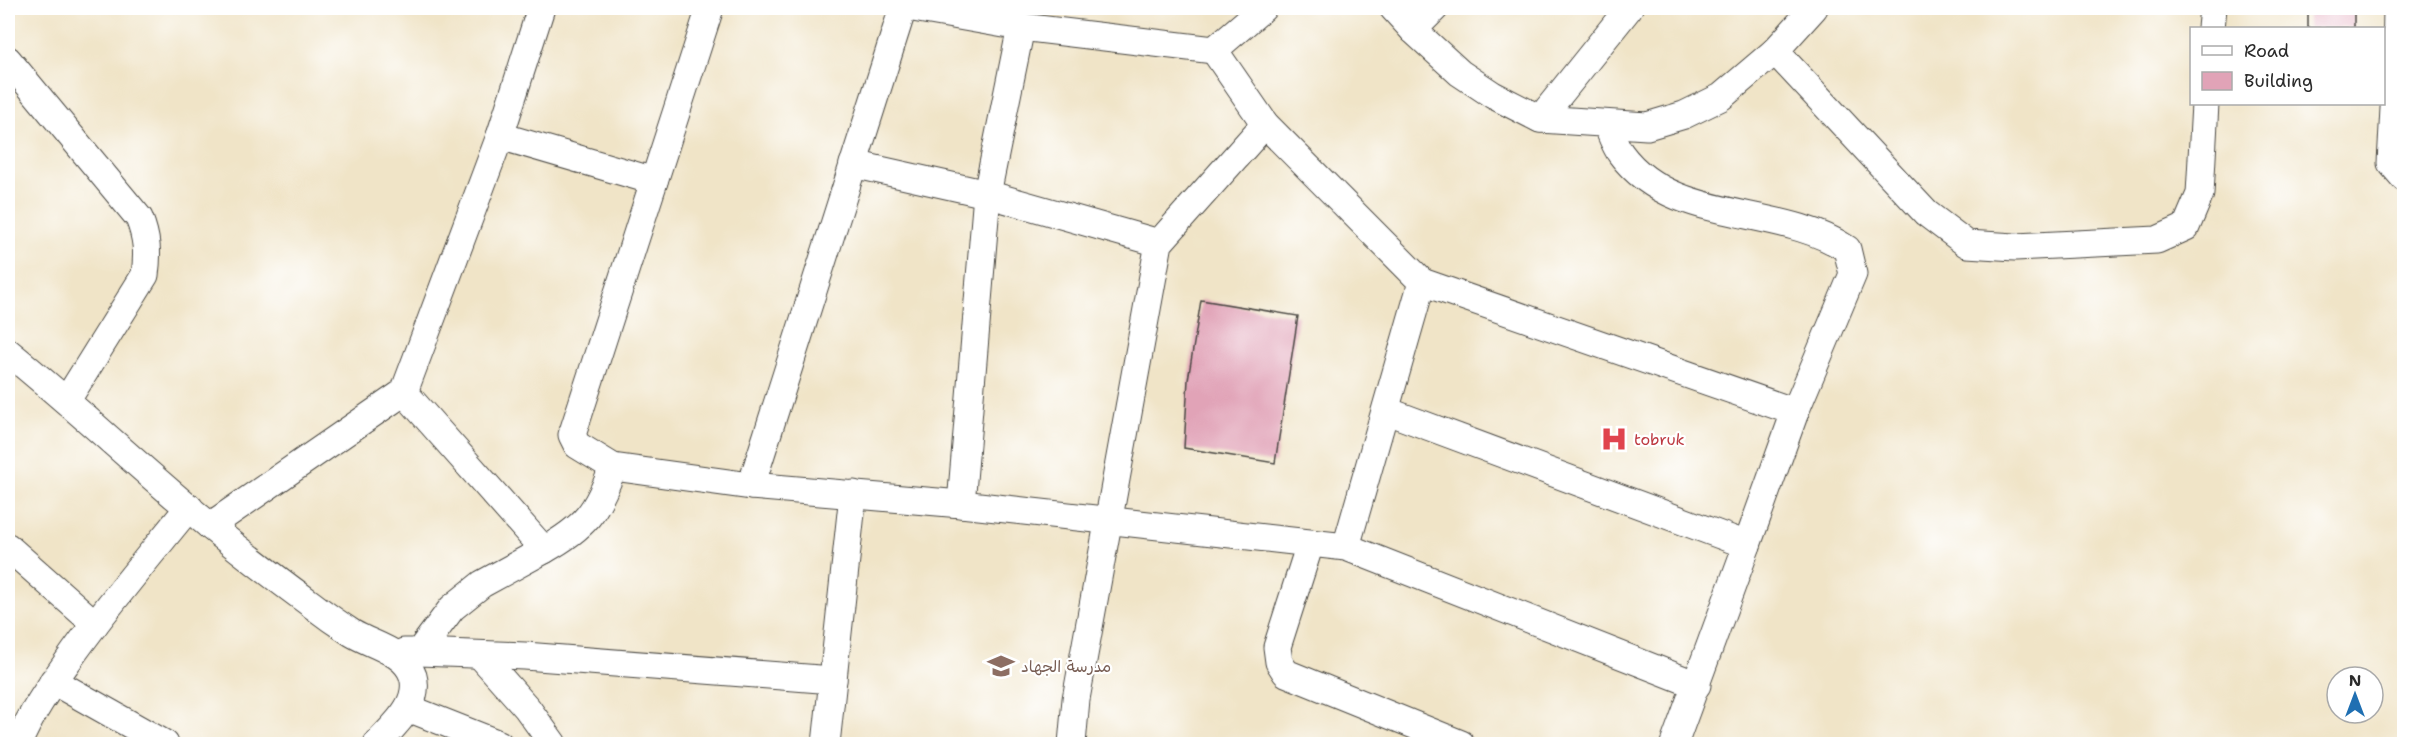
<svg xmlns="http://www.w3.org/2000/svg" width="2412" height="752" font-family="'Shantell Sans','Playpen Sans Arabic',sans-serif">
	<rect width="100%" height="100%" fill="#fff"/>
	<filter id="ink" filterUnits="userSpaceOnUse"><feTurbulence type="fractalNoise" baseFrequency=".0167" numOctaves="2"/><feDisplacementMap in="SourceGraphic" scale="12" xChannelSelector="R" yChannelSelector="G"/><feConvolveMatrix kernelMatrix="1 2 1 2 8 2 1 2 1" color-interpolation-filters="sRGB"/></filter>
	<filter id="wash" filterUnits="userSpaceOnUse"><feTurbulence type="fractalNoise" baseFrequency=".008" numOctaves="4" result="noise"/><feDisplacementMap in="SourceGraphic" scale="24" xChannelSelector="R" yChannelSelector="G"/><feGaussianBlur stdDeviation="1.35" result="paint"/><feColorMatrix in="noise" values="0 0 0 0 0 0 0 0 0 0 0 0 0 0 0 0 0 1.4 0 .05"/><feComposite in="paint" operator="in"/></filter>
	<g filter="url(#wash)">
		<rect width="100%" height="100%" fill="#f0e4c7"/>
		<g id="blocks">
			<g fill="#e1a3b7">
				<polygon points="2308,11 2354,13 2354,28 2308,28"/>
				<polygon points="1201,300 1298,316 1275,463 1184,448 1188,380"/>
			</g>
		</g>
	</g>
	<g filter="url(#ink)">
		<use href="#blocks" fill-opacity="0" stroke="#494742" stroke-width="1.5"/>
		<g fill="none" stroke-linecap="round" stroke-linejoin="round">
			<defs>
				<g id="minor">
					<polyline points="710,8 572,435 577,445 613,467 751,486 961,504 1346,547 1422,282 1265,124 1214,50 1263,8"/>
					<polyline points="913,8 1021,27 1214,50"/>
					<polyline points="1393,8 1413,30 1460,73 1493,95 1540,119 1647,126 1684,115 1721,97 1775,51 1814,8"/>
					<polyline points="2211,28 2213,8"/>
					<polyline points="1413,30 1435,8"/>
					<polyline points="1775,51 1926,213 1967,244 2015,247 2157,240 2186,227 2200,194 2205,104"/>
					<path d="M8,60L139,218C147,238 148,253 145,275L67,400"/>
					<polyline points="2396,72 2397,8"/>
					<polyline points="2404,73 2396,72 2391,163 2404,178"/>
					<polyline points="1540,119 1629,8"/>
					<path d="M1607,125C1611,134 1615,146 1621,154C1673,225 1780,204 1847,249L1853,274L1795,412"/>
					<polyline points="500,136 654,181"/>
					<polyline points="853,164 987,194 1159,243"/>
					<path d="M8,352C77,408 142,470 210,526C243,553 277,579 311,604C324,614 338,624 352,633C371,645 405,651 413,676C421,704 393,726 377,744"/>
					<path d="M404,392L544,550C585,527 597,512 613,467"/>
					<polyline points="1387,411 1747,545 1795,412 1422,282"/>
					<polyline points="751,486 903,8"/>
					<polyline points="961,504 987,194 1021,27"/>
					<polyline points="210,526 404,392 500,136 541,8"/>
					<polyline points="1310,544 1277,647 1279,662 1286,673 1461,744"/>
					<polyline points="8,547 95,624"/>
					<polyline points="1346,547 1697,685"/>
					<polyline points="404,652 419,652 452,608 482,584 544,550"/>
					<polyline points="419,652 525,656 833,680"/>
					<polyline points="480,655 527,708 553,744"/>
					<polyline points="53,681 165,744"/>
					<polyline points="408,708 499,744"/>
					<path d="M18,744C32,710 54,681 75,651C111,601 151,554 189,507"/>
					<polyline points="826,744 853,494"/>
					<polyline points="1072,744 1076,699 1159,243 1265,124"/>
					<polyline points="1674,744 1747,545"/>
				</g>
			</defs>
			<use href="#minor" stroke="#494742" stroke-width="29"/>
			<use href="#minor" stroke="#fff" stroke-width="27"/>
		</g>
	</g>
	<defs>
		<symbol id="hospital-bare" viewBox="-9 -9 18 18"><path d="M-5-5h3v3.5h4V-5h3V5h-3V1.5h-4V5h-3Z" fill="#e0444e" stroke="#fff" stroke-width="2.5" paint-order="stroke"/></symbol>
		<symbol id="school-bare" viewBox="-9 -9 18 18"><path d="M0-5L7-2L0 1L-7-2ZM-4 1L0 2.5L4 1V4Q0 6-4 4Z" fill="#8d6e63" stroke="#fff" stroke-width="2.5" paint-order="stroke"/></symbol>
	</defs>
	<g fill-rule="evenodd">
		<use href="#hospital-bare" x="1595" y="420" width="38" height="38"/>
		<use href="#school-bare" x="982" y="647" width="38" height="38"/>
	</g>
	<g text-anchor="middle" dominant-baseline="central" stroke-width="4.5" stroke-linejoin="round" paint-order="stroke">
		<g font-size="16" fill="#be3a42" stroke="#fff" text-anchor="start">
			<text x="1634" y="439">tobruk</text>
		</g>
		<g font-size="16" fill="#785e54" stroke="#fff" text-anchor="start">
			<text x="1021" y="666">مدرسة الجهاد</text>
		</g>
	</g>
	<rect width="2412" height="752" fill="none" stroke="#fff" stroke-width="30"/>
	<rect x="2190" y="27" width="195" height="78" fill="#ffffff" stroke="#aaaaaa" stroke-width="1.5"/>
	<rect x="2202" y="46" width="30" height="9" fill="#ffffff" stroke="#aaaaaa" stroke-width="1.5"/>
	<text x="2244" y="57" font-size="18" fill="#2b2b2b">Road</text>
	<rect x="2202" y="72" width="30" height="18" fill="#e1a3b7" stroke="#aaaaaa" stroke-width="1.5"/>
	<text x="2244" y="87" font-size="18" fill="#2b2b2b">Building</text>
	<g transform="translate(2355 695)"><circle r="28" fill="#ffffff" stroke="#aaaaaa" stroke-width="1.5"/>
	<path d="M0-4.5L10 22L0 15L-10 22Z" fill="#1f6fb2"/>
	<text y="-9" font-size="16" font-weight="bold" text-anchor="middle" fill="#2b2b2b">N</text>
	</g>
</svg>
